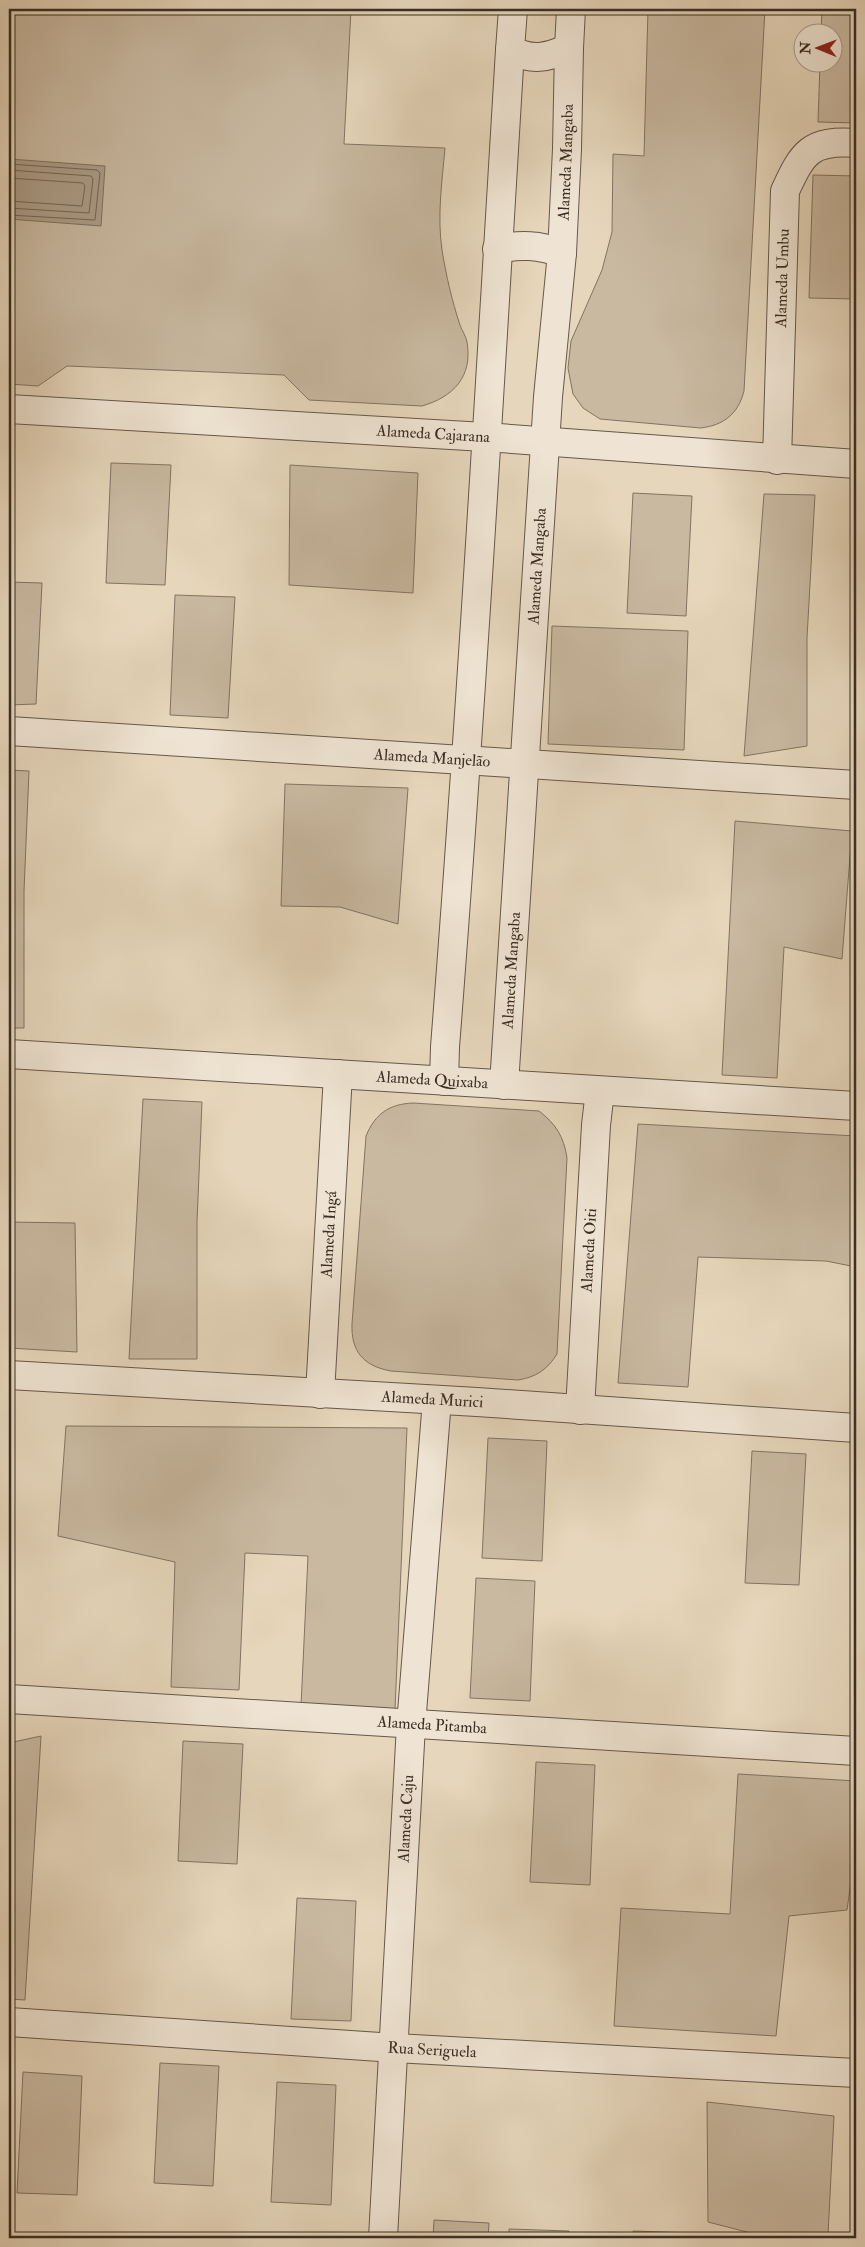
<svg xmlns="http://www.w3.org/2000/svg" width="865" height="2247" font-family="'IM FELL Double Pica',serif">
	<rect width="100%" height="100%" fill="#e6d6bb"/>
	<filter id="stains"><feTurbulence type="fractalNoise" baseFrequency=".004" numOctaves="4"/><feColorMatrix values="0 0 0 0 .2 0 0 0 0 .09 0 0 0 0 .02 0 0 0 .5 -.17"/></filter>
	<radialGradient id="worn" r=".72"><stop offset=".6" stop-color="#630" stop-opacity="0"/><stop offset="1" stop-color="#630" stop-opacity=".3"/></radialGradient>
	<g fill="#c9b9a1" stroke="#827462">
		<path d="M9,9H351L344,144L445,148C442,182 437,216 442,250C446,275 452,301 460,325C462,331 466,336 467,342C473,377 453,397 422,406L309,400L284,375L67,366L38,386L9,384Z"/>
		<path d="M648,9H765L744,391C738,414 724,425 701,428L600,419L583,408L573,394L568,368L571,341L602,270L612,232L613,154L644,156Z"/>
		<polygon points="822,9 856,9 856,123 818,122 820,63 832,62 832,32 821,32"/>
		<polygon points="813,175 856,176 856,299 809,298"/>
		<polygon points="111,463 171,465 165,585 106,583"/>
		<polygon points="290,465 418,473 413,593 289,585"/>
		<polygon points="633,493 692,496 686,616 627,613"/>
		<polygon points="764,494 815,495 807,638 807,746 744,756"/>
		<polygon points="9,582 42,583 36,704 9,705"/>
		<polygon points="175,595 235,597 228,718 170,715"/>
		<polygon points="552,626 688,631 684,750 548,744"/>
		<polygon points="9,770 29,771 24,891 24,1028 9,1028"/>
		<polygon points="285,784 408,788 398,924 340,907 281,906"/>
		<polygon points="735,821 852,831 842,959 784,947 777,1078 722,1075"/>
		<polygon points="143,1099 202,1102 197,1222 197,1359 129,1359"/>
		<path d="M413,1103L539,1111C556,1124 564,1137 567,1158L557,1354C547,1370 536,1377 518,1380L391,1371C363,1366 351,1351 352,1324L366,1136C375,1114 389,1104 413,1103Z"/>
		<polygon points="638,1124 856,1136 856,1267 826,1261 698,1257 688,1387 618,1383"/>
		<polygon points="9,1222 75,1223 77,1352 9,1348"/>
		<polygon points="66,1426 407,1428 395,1710 301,1706 308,1556 245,1553 239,1690 171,1687 175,1562 58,1536"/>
		<polygon points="488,1438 547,1441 542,1561 482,1558"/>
		<polygon points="752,1451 806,1454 799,1585 745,1583"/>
		<polygon points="476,1578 535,1581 530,1701 470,1698"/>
		<polygon points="41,1736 25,2000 9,1999 9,1743"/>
		<polygon points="183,1741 243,1744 237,1864 178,1861"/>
		<polygon points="536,1762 595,1765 590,1885 530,1882"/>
		<polygon points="738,1774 856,1781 856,1844 847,1910 789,1916 776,2036 614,2026 621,1908 730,1914"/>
		<polygon points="297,1898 356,1901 351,2021 291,2019"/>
		<polygon points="160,2063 219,2066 213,2186 154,2183"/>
		<polygon points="23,2072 82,2076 77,2195 17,2193"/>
		<polygon points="277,2082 336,2085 331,2205 271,2202"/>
		<polygon points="707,2102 834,2116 828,2235 843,2238 770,2238 708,2222"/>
		<polygon points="434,2220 489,2223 488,2238 433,2238"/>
		<polygon points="509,2229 569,2231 568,2238 509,2238"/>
		<polygon points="633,2231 693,2233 692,2238 633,2238"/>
	</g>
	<polygon fill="#ac9d88" stroke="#7f7160" points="9,159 105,166 101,226 9,219"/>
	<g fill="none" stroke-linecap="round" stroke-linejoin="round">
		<g stroke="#746656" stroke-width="1">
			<polyline points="9,164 97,170 100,173 95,220 9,215"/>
			<polyline points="9,170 91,176 93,179 89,213 9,208"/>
			<polyline points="9,178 83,183 85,186 82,206 9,201"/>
		</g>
		<defs>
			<g id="minor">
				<path d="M513,9L510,50C532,61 547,58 569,48L571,9"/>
				<path d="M497,249C521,244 539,245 562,253"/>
				<path id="s1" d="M9,409L485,437L856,464"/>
				<path id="s2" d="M777,460L785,191C803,152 810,140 856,143"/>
				<path id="s3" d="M9,731L856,785"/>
				<path id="s4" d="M9,1054L856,1106"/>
				<path d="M444,1081L445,1047C471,715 490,382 510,50"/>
				<path id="s5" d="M504,1085L548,397L562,253L567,149L569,48"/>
				<path id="s6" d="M9,1375L477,1402L856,1428"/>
				<path id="s7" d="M320,1394L338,1074"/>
				<path id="s8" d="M580,1410L596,1125L600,1091"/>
				<path id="s9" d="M9,1699L856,1751"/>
				<path id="s10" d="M9,2022L395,2048L856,2073"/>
				<path id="s11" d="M383,2238L411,1725L437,1400"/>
			</g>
		</defs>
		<use href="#minor" stroke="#66584a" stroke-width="30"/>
		<use href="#minor" stroke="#efe4d3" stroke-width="28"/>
	</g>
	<g text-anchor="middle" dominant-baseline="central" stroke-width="5" stroke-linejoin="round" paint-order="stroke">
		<g font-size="16" fill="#3b2e24" stroke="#efe4d3">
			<text stroke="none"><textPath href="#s5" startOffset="925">Alameda Mangaba</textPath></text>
			<text stroke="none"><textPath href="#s2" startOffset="182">Alameda Umbu</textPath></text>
			<text stroke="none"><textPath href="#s1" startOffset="425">Alameda Cajarana</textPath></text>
			<text stroke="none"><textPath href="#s5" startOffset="520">Alameda Mangaba</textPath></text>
			<text stroke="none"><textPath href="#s3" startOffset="424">Alameda Manjelão</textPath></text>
			<text stroke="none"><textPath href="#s5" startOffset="115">Alameda Mangaba</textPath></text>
			<text stroke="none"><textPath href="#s4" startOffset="424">Alameda Quixaba</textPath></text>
			<text stroke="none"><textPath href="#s7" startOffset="160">Alameda Ingá</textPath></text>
			<text stroke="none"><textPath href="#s8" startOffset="160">Alameda Oiti</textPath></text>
			<text stroke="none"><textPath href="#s6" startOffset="424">Alameda Murici</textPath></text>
			<text stroke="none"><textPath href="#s9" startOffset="424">Alameda Pitamba</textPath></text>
			<text stroke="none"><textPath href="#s11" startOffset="420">Alameda Caju</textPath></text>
			<text stroke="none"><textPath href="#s10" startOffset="424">Rua Seriguela</textPath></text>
		</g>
	</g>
	<rect width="865" height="2247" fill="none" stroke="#e6d6bb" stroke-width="30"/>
	<rect x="10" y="10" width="845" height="2227" fill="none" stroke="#3b2e24" stroke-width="2.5"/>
	<rect x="15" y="15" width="835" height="2217" fill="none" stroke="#3b2e24"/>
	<g transform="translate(818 48) rotate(271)"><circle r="24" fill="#efe4d3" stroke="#a79b8d"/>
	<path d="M0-4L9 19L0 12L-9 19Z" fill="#8f2418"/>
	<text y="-8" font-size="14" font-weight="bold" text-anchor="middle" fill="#3b2e24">N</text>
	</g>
	<rect width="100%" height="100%" filter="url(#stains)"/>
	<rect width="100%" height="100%" fill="url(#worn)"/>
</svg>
